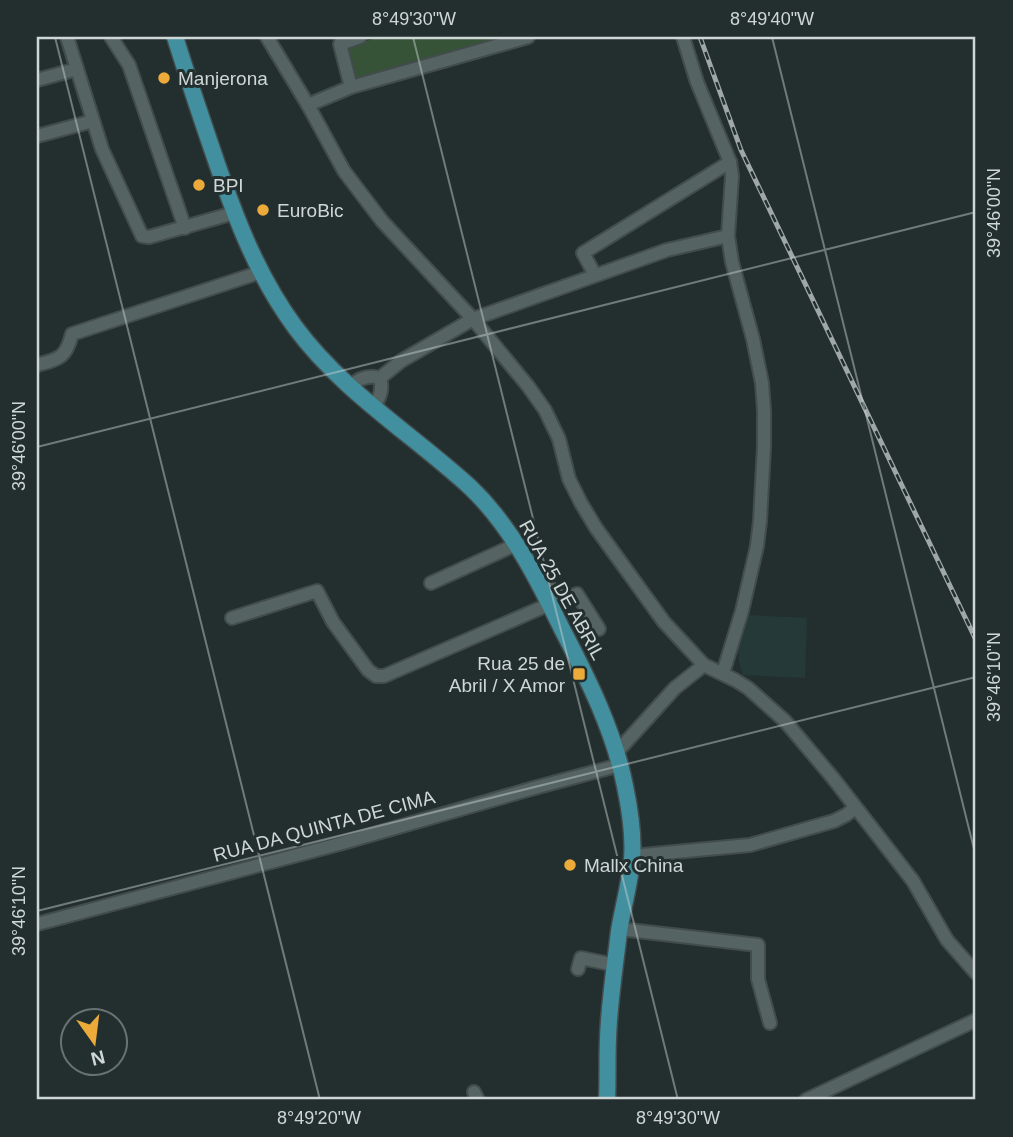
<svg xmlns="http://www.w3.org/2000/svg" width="1013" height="1137" font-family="Arial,sans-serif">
	<rect width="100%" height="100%" fill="#232f2f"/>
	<polygon fill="#243938" points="748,615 807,618 805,678 743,675 739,662 738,649 739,637"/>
	<polygon fill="#365338" points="381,37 513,37 356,80 353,80 345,49 347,46"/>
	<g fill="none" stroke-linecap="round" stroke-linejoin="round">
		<defs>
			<g id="minor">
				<polyline points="67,37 102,149 142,236 149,237 234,213"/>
				<polyline points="111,37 129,65 185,228"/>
				<polyline points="267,37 308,105 344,171 382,221 473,319 528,386 545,410 559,439 569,479 581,503 596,528 664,622 704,665 735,680 748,688 785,721 833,778 913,881 947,940 976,973"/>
				<polyline points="683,37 697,82 730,162 732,176 728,236 732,262 753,339 762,383 764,411 764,447 760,521 757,546 742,611 723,673"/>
				<polyline points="37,80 77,69"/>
				<polyline points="351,87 340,44 360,37"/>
				<polyline points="308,105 351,87 528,37"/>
				<polyline points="37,136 93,121"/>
				<polyline points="595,275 583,253 730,162"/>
				<path d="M37,365C59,359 66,358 72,334L261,272"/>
				<path d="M351,386C359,378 369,375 380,378L401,361L473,319L667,250L728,236"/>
				<path d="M374,406C380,398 383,388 380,378"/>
				<polyline points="431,583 517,544"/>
				<path d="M539,585L545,584C559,593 558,602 577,594L599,629"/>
				<polyline points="232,618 317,591 333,622 368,670 376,676 384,676 550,604"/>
				<polyline points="616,753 675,688 704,665"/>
				<polyline points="632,856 750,845 834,821 846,815 855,808"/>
				<polyline points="37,924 339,844 534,788 620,765"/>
				<polyline points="620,929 758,945 758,979 770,1023"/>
				<polyline points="578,969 581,958 615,965"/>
				<polyline points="474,1092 478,1100"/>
				<polyline points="806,1100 976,1020"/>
			</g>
			<path id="major" d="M175,37C187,75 200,114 213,152C234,214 256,274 295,327C342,391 412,434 470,487C511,526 537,578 562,629C588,679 614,731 625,786C630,810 634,835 632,859C630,883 623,907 619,931C615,967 609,1003 608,1039C607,1060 608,1080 607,1100"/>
		</defs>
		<use href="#minor" stroke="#434c4c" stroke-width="16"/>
		<use href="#major" stroke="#434c4c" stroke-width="19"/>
		<use href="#minor" stroke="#556362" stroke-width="12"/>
		<use href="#major" stroke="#418f9f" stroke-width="16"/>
		<defs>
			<polyline id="rail" points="700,37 741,150 976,640"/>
		</defs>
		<use href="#rail" stroke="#9fa7a7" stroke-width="5"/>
		<use href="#rail" stroke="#232f2f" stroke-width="2.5" stroke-dasharray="8" stroke-linecap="butt"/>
	</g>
	<path fill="none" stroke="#cfd6d6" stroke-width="2" stroke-opacity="0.45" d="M55,37L320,1100M413,37L678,1100M772,37L976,857M37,447L976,212M37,911L976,677"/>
	<g fill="#ebaa39" stroke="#232f2f" stroke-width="2.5">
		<circle cx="164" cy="78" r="7"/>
		<circle cx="199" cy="185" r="7"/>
		<circle cx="263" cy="210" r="7"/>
		<rect x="572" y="667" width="14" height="14" rx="3.5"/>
		<circle cx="570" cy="865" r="7"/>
	</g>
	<g text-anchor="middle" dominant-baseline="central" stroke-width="6" stroke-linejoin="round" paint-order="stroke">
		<g font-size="19" fill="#cfd6d6" stroke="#232f2f" text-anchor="start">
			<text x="178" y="78">Manjerona</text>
			<text x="213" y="185">BPI</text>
			<text x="277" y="210">EuroBic</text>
			<text x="565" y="663" text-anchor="end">Rua 25 de<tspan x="565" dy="22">Abril / X Amor</tspan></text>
			<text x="584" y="865">Mallx China</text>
		</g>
		<g font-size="19" fill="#cfd6d6" stroke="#232f2f">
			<text transform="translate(562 590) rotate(61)">RUA 25 DE ABRIL</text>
			<text transform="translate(324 826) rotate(-15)">RUA DA QUINTA DE CIMA</text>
		</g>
	</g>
	<rect width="1013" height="1137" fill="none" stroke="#232f2f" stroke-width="77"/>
	<g transform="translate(94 1042) rotate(166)"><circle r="33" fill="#232f2f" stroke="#687272" stroke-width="2"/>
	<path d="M0-5L12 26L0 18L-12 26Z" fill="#ebaa39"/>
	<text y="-10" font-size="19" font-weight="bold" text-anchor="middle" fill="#cfd6d6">N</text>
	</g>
	<rect x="38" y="38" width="936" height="1060" fill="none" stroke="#cfd6d6" stroke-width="2.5"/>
	<g font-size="18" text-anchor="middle" fill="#cfd6d6">
		<text x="414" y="25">8°49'30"W</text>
		<text x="772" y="25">8°49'40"W</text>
		<text transform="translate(994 213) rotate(-90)" y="6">39°46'00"N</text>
		<text transform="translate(19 446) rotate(-90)" y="6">39°46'00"N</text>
		<text transform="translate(994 677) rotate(-90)" y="6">39°46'10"N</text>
		<text transform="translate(19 911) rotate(-90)" y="6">39°46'10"N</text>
		<text x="319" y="1124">8°49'20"W</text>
		<text x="678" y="1124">8°49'30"W</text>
	</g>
</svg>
